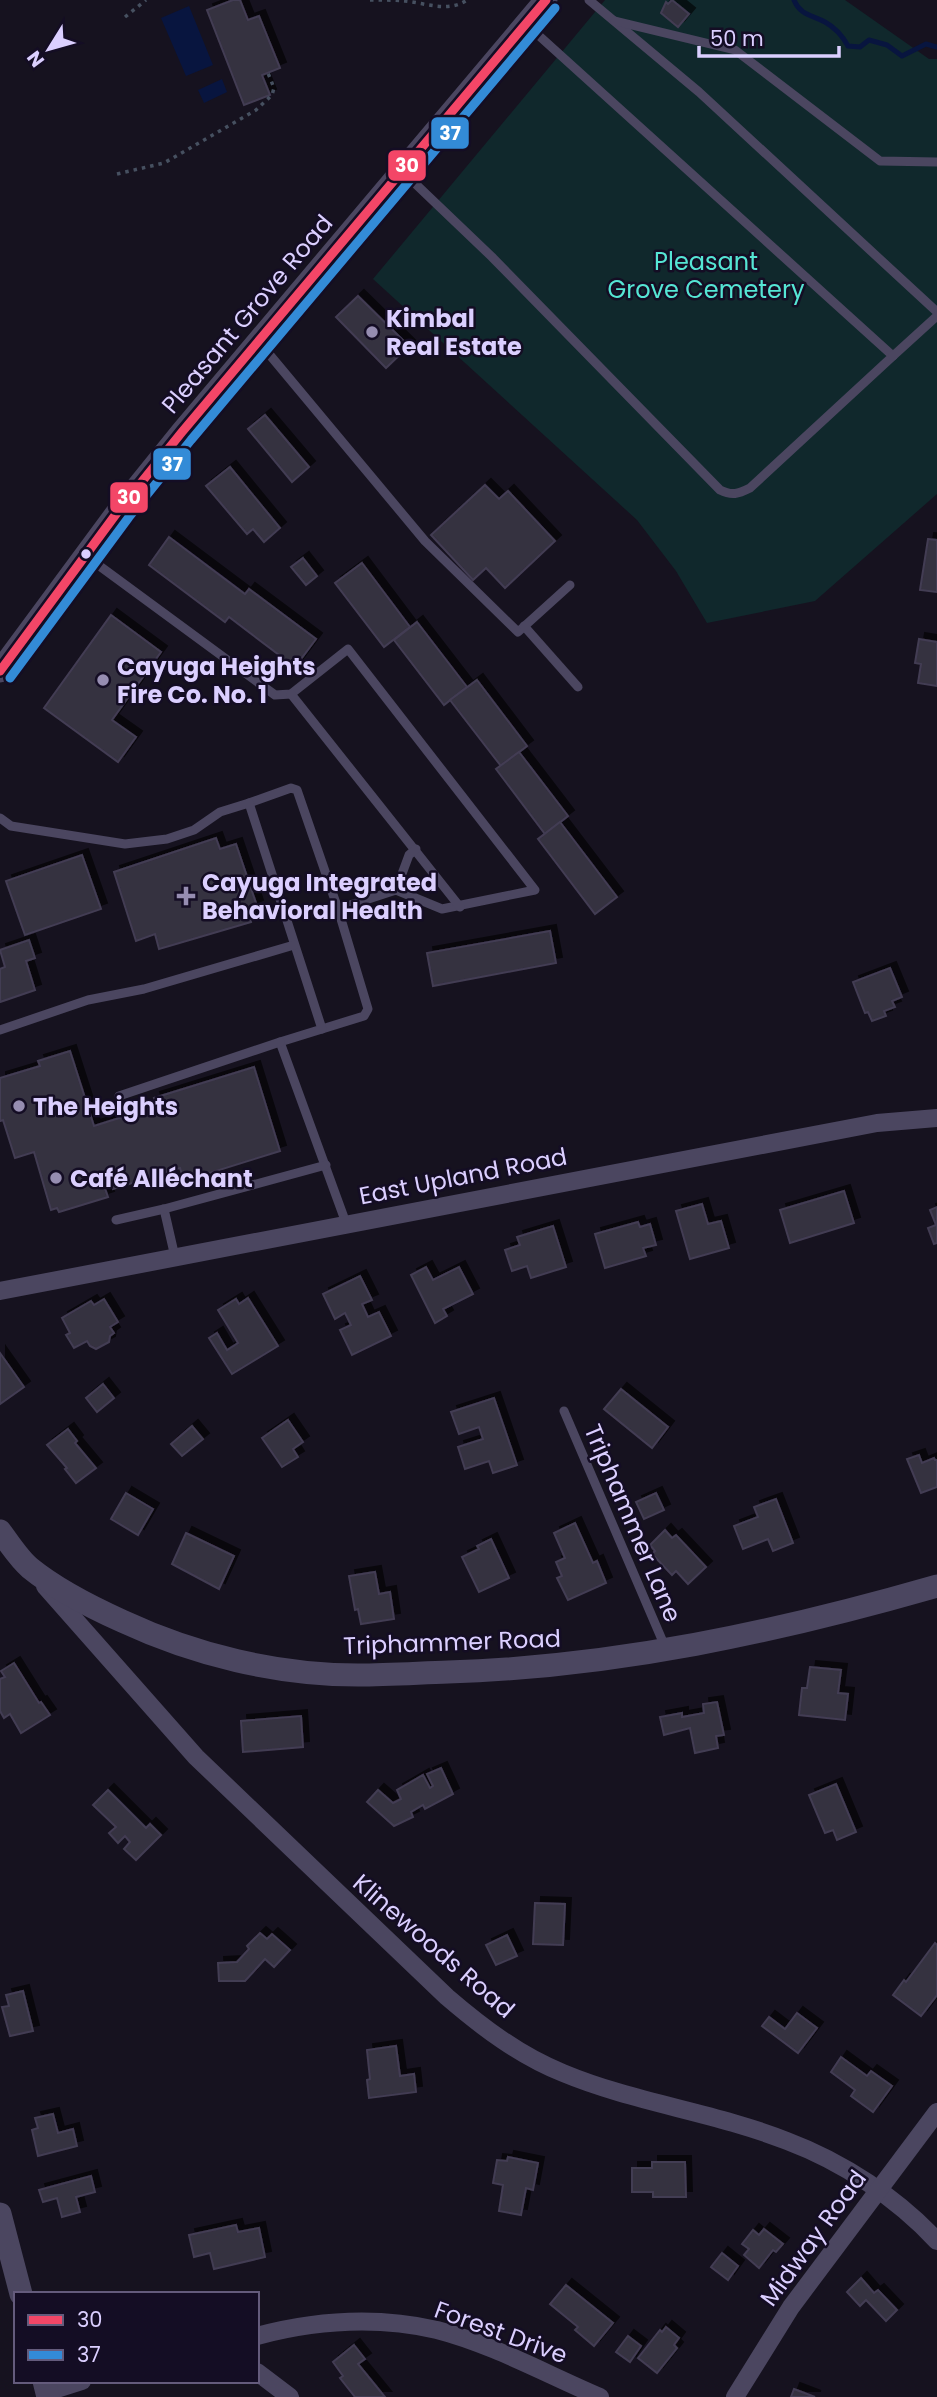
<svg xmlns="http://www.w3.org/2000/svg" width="937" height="2397" font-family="Poppins,sans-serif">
	<defs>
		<filter id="shadow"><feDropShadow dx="6" dy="-6" stdDeviation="0" flood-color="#0009"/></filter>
	</defs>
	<rect width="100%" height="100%" fill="#16121f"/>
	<polygon fill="#10282c" points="605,0 845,0 929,59 937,59 937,494 815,601 707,623 676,571 637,520 373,279"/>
	<g fill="#08153f">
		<polygon points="189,6 213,65 186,76 161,18"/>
		<polygon points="222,79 227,92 204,103 198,90"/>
	</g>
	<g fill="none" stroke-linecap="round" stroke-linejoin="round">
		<path stroke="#08153f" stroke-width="5" d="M794,0C800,15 812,15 825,22C836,28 842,35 848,46L860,47L869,40L887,45L902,56L926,44L937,47"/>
	</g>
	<g fill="#343041" stroke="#433c53" stroke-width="2" filter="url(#shadow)">
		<polygon points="233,0 240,0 248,20 259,16 280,68 262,75 270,95 244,105 207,10"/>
		<polygon points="672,0 689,14 678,27 661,13 666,2 668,4"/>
		<polygon points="358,296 409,346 386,368 336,317"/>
		<polygon points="265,415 309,467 292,482 248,429"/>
		<polygon points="230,467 280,528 264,542 253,529 247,534 206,486"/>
		<polygon points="485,485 499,499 508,491 555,541 505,588 486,568 473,580 431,535"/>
		<polygon points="169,537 245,594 249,589 316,639 295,667 229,617 225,622 149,565"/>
		<polygon points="928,539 937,540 937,592 920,590"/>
		<polygon points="303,558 317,576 306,585 291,567"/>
		<polygon points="362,563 410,627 384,647 335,583"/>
		<polygon points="111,615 161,652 112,720 136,737 118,762 44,708"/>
		<polygon points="417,622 467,687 444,705 394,640"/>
		<polygon points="919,639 937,642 937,686 918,683 921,664 915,663"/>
		<polygon points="477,680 527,746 501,766 450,700"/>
		<polygon points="519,752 568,816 545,834 496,769"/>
		<polygon points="560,822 617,897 595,914 538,839"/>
		<polygon points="216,838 220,849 236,844 257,906 248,910 251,922 159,949 155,934 136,941 114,872"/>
		<polygon points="82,855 101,909 25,935 6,881"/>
		<polygon points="550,931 556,963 433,986 427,953"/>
		<polygon points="29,940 35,958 26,961 35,990 0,1002 0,969 5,967 0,950"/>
		<polygon points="890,968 902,997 892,1001 895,1007 884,1011 886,1016 872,1021 868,1012 865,1013 853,982"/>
		<polygon points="70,1051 94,1126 157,1106 154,1098 254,1067 280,1151 184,1181 180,1168 113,1189 107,1172 100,1174 108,1197 59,1212 57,1208 51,1210 34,1152 15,1158 3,1120 0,1121 0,1078 40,1066 38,1061"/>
		<polygon points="844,1191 854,1223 790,1243 780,1210"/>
		<polygon points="702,1204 708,1224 721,1221 729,1248 690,1259 676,1211"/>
		<polygon points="937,1207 937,1243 934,1244 928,1228 936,1225 930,1210"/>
		<polygon points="638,1222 640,1227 650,1224 656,1245 643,1248 646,1256 605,1268 595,1234"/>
		<polygon points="553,1226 566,1267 531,1278 527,1266 512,1271 505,1250 520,1245 517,1237"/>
		<polygon points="426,1267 433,1280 459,1267 473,1294 443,1309 447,1316 435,1323 411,1275"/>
		<polygon points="360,1276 372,1300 362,1304 368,1317 379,1312 391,1336 352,1355 340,1330 351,1325 345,1313 335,1319 323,1294"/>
		<polygon points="248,1298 278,1346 232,1374 209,1338 217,1333 227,1350 238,1343 218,1310 236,1299 239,1304"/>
		<polygon points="104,1299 118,1322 110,1327 114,1333 110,1336 109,1342 96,1349 90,1346 87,1341 74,1348 66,1335 70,1333 62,1318 91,1301 94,1305"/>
		<polygon points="0,1353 24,1387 0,1404"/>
		<polygon points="103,1384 114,1398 97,1412 86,1398"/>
		<polygon points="621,1389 668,1427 652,1448 604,1409"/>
		<polygon points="494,1398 517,1465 493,1473 489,1461 465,1469 458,1447 483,1439 479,1427 459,1434 451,1412"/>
		<polygon points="288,1420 303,1442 293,1449 298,1457 282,1467 262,1438"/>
		<polygon points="192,1426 203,1439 182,1456 171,1444"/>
		<polygon points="68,1429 77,1441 75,1443 96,1468 76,1483 65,1469 67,1468 47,1445"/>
		<polygon points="919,1455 922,1463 934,1458 935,1460 937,1460 937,1487 921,1493 907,1459"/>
		<polygon points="126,1493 153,1509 138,1535 111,1519"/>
		<polygon points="656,1493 664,1510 644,1519 636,1502"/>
		<polygon points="776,1499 793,1543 773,1551 768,1539 743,1549 734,1526 758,1517 754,1507"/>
		<polygon points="575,1523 593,1563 597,1561 606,1583 568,1600 557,1578 562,1576 556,1562 565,1558 554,1533"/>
		<polygon points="665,1530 672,1538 676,1535 706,1567 688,1584 676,1571 672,1575 652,1554 655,1551 650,1545"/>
		<polygon points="186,1533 234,1556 219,1589 172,1564"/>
		<polygon points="491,1539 509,1578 479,1592 462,1557 479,1549 477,1546"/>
		<polygon points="375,1572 379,1594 390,1592 394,1619 361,1624 358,1609 355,1610 349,1576"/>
		<polygon points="14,1663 39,1703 41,1702 50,1715 21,1733 10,1714 4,1718 0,1711 0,1679 5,1677 1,1671"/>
		<polygon points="810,1667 841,1670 838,1693 848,1694 845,1720 799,1715 802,1688 807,1688"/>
		<polygon points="717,1702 724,1735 716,1736 718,1748 695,1753 690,1728 664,1735 660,1717 682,1713 682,1717 704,1713 703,1704"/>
		<polygon points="301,1716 303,1747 243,1752 241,1721"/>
		<polygon points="441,1768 453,1794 425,1809 423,1805 411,1812 413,1817 394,1826 367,1802 378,1790 393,1803 401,1799 397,1790 423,1775 430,1788 433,1786 427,1774"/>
		<polygon points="836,1784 856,1832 837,1840 833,1830 825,1833 809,1795"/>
		<polygon points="108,1790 146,1828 150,1824 161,1835 136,1860 124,1849 130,1842 125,1836 118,1843 109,1833 116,1827 93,1805"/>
		<polygon points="535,1903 565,1904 563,1945 533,1944"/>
		<polygon points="260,1933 267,1939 272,1934 290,1950 274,1967 265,1959 245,1981 219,1981 218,1963 237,1962 249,1949 247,1946"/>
		<polygon points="507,1935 517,1956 496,1965 486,1945"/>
		<polygon points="935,1943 937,1945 937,1995 921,2016 893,1995 904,1980 906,1982"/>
		<polygon points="23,1991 33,2031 10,2036 2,2007 9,2006 6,1995"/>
		<polygon points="797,2013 817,2028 798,2053 762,2026 769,2017 785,2029"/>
		<polygon points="396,2046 400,2076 414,2074 416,2092 369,2098 367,2080 370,2079 367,2050"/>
		<polygon points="841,2057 867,2076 871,2071 892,2086 873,2112 851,2096 855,2090 831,2072"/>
		<polygon points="53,2114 58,2133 73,2129 77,2146 38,2156 32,2130 38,2128 35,2118"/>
		<polygon points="508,2157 538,2163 533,2190 526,2188 521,2215 499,2211 503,2185 493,2183 497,2160 507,2161"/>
		<polygon points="652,2162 685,2162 686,2197 653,2197 653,2192 632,2192 632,2168 652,2168"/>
		<polygon points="91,2176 95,2192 76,2197 80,2212 62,2217 57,2198 43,2202 39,2190"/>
		<polygon points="236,2225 238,2232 259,2228 265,2257 214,2269 210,2253 194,2257 189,2235"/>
		<polygon points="764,2229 783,2244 776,2252 773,2250 759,2268 744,2255 749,2249 742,2244 753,2230 759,2235"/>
		<polygon points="722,2253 738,2266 728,2280 711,2267"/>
		<polygon points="861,2278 874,2293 878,2290 897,2310 886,2321 866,2300 860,2306 847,2292"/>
		<polygon points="566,2285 613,2323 594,2346 575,2330 578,2327 550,2304"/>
		<polygon points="666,2327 679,2338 674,2345 677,2348 657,2373 638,2358 660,2330 662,2332"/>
		<polygon points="628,2336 641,2346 630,2362 616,2352"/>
		<polygon points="354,2345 365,2359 358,2364 385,2397 355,2397 340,2378 343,2376 333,2362"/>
		<polygon points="794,2389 815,2397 791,2397"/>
	</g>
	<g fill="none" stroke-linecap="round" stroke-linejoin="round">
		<g stroke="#465060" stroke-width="3.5" stroke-dasharray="3.5 5" stroke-linecap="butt">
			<path d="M370,0C382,0 394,0 405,1C426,3 448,13 467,0"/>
			<polyline points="125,17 146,0"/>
			<polyline points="117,174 164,163 256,110 272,95 274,88 268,73"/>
		</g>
		<g stroke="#4b4660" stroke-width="9">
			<polyline points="589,0 699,92 937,312"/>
			<polyline points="615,21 735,50 880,161 937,162"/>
			<path d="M402,171L492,257L720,490C732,496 738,494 750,488L893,356L526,24"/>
			<polyline points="259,342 425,541 518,632 570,585"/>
			<polyline points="893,356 937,316"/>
			<polyline points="86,556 275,695 291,694 348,649 535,890 442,909 396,890 338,909"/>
			<polyline points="524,626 578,687"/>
			<polyline points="291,694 460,907"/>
			<polyline points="249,803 291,788 297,790 338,909 368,1009 364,1016 322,1029"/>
			<polyline points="0,818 11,826 125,844 167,839 194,830 220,812 249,803 322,1029 280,1042 346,1223"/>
			<polyline points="396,890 409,855 416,849"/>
			<polyline points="0,1030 88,1000 144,989 294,945"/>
			<polyline points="119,1096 280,1042"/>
			<polyline points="164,1209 175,1257"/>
			<polyline points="116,1220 164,1209 326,1165"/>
			<polyline points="564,1411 666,1649"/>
		</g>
		<g stroke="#4b4660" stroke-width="18">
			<polyline points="0,1291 877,1123 937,1118"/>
			<path d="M45,1586L196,1757L447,1997C482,2027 520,2056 563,2073C635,2103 714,2112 787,2141C843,2162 897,2198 937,2241"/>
			<path d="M257,2336C317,2320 376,2316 437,2330C492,2344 548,2375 600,2397"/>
			<polyline points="257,2372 290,2397"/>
			<polyline points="47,2392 82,2381"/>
			<polyline points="735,2397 791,2307 937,2112"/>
		</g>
		<g stroke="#4b4660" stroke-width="23">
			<polyline points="0,671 119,510 182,432 546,0"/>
			<path d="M0,1531C9,1543 19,1559 30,1568C57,1590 91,1607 122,1621C195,1655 277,1675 358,1675C388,1675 418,1673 448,1672C615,1667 777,1632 937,1586"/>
			<polyline points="0,2214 21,2294"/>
			<polyline points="44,2381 48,2397"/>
		</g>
		<defs>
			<polyline id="bus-1" points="0,671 119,510 182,432 546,0"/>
			<polyline id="bus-2" points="10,678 129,517 191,440 555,8"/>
		</defs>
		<use href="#bus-1" stroke="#140d24" stroke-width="14"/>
		<use href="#bus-2" stroke="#140d24" stroke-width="14"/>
		<use href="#bus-1" stroke="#f34667" stroke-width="9"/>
		<use href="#bus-2" stroke="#338bd7" stroke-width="9"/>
	</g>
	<g fill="#968db1" stroke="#140d24" stroke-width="2.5">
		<circle cx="372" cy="332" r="7"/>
		<circle cx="103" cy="680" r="7"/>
		<path d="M182.5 885.5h7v7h7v7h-7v7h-7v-7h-7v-7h7z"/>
		<circle cx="19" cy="1106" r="7"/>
		<circle cx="56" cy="1178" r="7"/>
	</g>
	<circle fill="#dbcfff" stroke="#140d24" stroke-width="2.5" cx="86" cy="554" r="6"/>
	<g text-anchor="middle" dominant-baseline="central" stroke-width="5" stroke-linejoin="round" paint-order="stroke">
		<g font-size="24" fill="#55e5d4" stroke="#140d24">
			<text x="706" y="261">Pleasant<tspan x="706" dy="28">Grove Cemetery</tspan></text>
		</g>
		<g font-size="24" fill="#dbcfff" stroke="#140d24">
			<text transform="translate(247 314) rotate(-50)">Pleasant Grove Road</text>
			<text transform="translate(463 1176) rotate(-11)">East Upland Road</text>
			<text transform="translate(633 1523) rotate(67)">Triphammer Lane</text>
			<text transform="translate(452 1642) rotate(-2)">Triphammer Road</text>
			<text transform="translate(434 1946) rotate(41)">Klinewoods Road</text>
			<text transform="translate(813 2238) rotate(-54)">Midway Road</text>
			<text transform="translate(501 2332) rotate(20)">Forest Drive</text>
		</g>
		<g font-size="24" font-weight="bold" fill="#dbcfff" stroke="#140d24" text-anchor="start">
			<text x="386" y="318">Kimbal<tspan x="386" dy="28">Real Estate</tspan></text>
			<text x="117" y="666">Cayuga Heights<tspan x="117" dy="28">Fire Co. No. 1</tspan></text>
			<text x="202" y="882">Cayuga Integrated<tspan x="202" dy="28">Behavioral Health</tspan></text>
			<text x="33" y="1106">The Heights</text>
			<text x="70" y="1178">Café Alléchant</text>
		</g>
	</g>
	<g stroke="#140d24" stroke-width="2.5">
		<rect x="430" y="116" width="40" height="34" rx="7" fill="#338bd7"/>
		<rect x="387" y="149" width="40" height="33" rx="7" fill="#f34667"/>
		<rect x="152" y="447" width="40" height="34" rx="7" fill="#338bd7"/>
		<rect x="109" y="481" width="40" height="33" rx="7" fill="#f34667"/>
	</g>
	<g font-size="19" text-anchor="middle" font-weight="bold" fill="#fff">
		<text x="450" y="140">37</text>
		<text x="407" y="172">30</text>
		<text x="172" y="471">37</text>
		<text x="129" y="504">30</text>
	</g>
	<rect x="14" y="2292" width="245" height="91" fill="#140d24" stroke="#645b7c" stroke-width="2"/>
	<rect x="28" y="2315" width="35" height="10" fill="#f34667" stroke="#645b7c" stroke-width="2"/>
	<text x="77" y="2327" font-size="21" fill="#dbcfff">30</text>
	<rect x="28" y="2350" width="35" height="10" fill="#338bd7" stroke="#645b7c" stroke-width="2"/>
	<text x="77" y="2362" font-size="21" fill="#dbcfff">37</text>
	<g transform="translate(49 49) rotate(233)" stroke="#140d24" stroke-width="5" paint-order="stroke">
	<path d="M0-5L12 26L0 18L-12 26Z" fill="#dbcfff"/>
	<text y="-10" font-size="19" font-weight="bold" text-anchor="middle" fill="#dbcfff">N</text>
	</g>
	<path d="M699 46v10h140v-10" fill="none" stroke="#dbcfff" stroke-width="3.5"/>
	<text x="710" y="46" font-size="21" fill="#dbcfff" stroke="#140d24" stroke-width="5" paint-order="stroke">50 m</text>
</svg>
